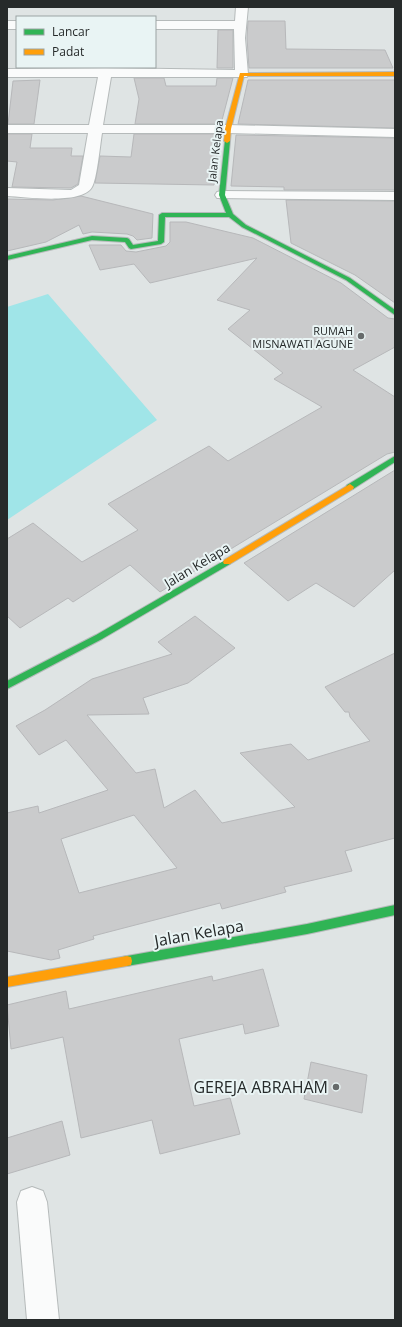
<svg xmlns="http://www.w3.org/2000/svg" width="402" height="1327" font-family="'Open Sans',sans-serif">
	<rect width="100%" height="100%" fill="#dfe4e4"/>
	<polygon fill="#a0e5e8" points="48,294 157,420 7,520 7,307"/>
	<g fill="#cacbcc" stroke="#b7b8ba" fill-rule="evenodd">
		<polygon points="248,21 285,21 286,49 385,50 393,68 249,68 247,38"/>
		<polygon points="218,30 233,30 233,68 217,68"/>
		<polygon points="134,78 164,78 166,86 216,86 217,78 233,78 221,124 135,124 139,99"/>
		<polygon points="40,80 34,124 8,124 13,81"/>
		<polygon points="248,80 395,80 395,128 238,124"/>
		<polygon points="7,134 32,134 30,148 72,148 71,156 83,156 78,184 71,188 12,187 17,162 7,161"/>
		<polygon points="134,134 219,134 214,185 95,183 100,156 131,157"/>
		<polygon points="236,135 395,138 395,190 284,190 284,187 231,186"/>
		<polygon points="81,196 153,214 152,238 137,240 133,236 127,234 92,232 83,234 79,225 46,242 7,251 7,199 53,200"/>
		<polygon points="286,200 395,201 395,303 355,275 291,243"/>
		<polygon points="170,222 186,222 253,238 341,283 388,318 395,319 395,347 353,370 395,397 395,452 387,454 160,592 130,565 73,602 68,598 20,628 7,616 7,539 33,523 82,562 138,530 108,504 209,446 228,461 322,407 274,379 283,373 228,329 250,310 217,300 257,258 150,283 134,264 100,270 89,245 121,245 126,251 136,252 166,246 170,242"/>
		<polygon points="395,470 395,570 354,607 316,583 288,601 244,563"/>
		<path d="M195,616L235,648L188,683L143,698L149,714L87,715L136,773L155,769L164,808L195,790L222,823L295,807L240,753L291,744L308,760L370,741L350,717L349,712H345L325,687L395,653V838L345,851L352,871L284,887L286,892L222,909L220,903L93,936L94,939L58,950L60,958L51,960L7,951V813L38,806L39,813L108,790L66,740L39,755L16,726L45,710L92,679L172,654L158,642ZM134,815L177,868L79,893L61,839Z"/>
		<polygon points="263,969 279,1026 245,1034 243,1024 179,1039 194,1106 230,1098 240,1134 160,1154 152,1120 81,1138 63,1037 11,1049 7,1005 66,991 69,1009 212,976 213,981"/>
		<polygon points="311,1062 367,1075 362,1113 304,1099"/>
		<polygon points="62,1121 70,1155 7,1174 7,1138"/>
	</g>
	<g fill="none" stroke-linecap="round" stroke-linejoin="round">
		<defs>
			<g id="street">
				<path d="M236,7H248L245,38L248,74L247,77H111L103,125H228L395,129V137L228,133H102C100,145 97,179 92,187C82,205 26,197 7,196V188L71,190L79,185L88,133H7V125H89L98,77H7V69L105,68L235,70L234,29H155V21H235Z"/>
				<rect x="7" y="21" width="10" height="8"/>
				<polygon points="222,191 395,192 395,200 217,198 215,195 217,192"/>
				<polygon points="32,1187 43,1191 47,1202 59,1320 27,1320 17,1202 21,1191"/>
			</g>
			<g id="fast">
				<polygon points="225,140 230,141 225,195 233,214 246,225 350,278 395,310 395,315 346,280 242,227 229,217 165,217 164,242 161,244 131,249 129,248 125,242 92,240 7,260 7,256 92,236 127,238 129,239 133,245 158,241 159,215 162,213 226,213 219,195"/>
				<polygon points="395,456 395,462 353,489 347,489 346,487 347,485"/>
				<polygon points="227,559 230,560 231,562 230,564 102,639 7,689 7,681 96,635"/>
				<polygon points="395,905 395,915 307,934 127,966 123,965 122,961 123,957 127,956 307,924"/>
			</g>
			<g id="slow">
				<polygon points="395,72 395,76 244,76 231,129 230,141 227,143 224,141 225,129 240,73"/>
				<polygon points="350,484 354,487 353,489 230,564 224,564 223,562 224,560"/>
				<polygon points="127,956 131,957 132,961 131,965 127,966 7,987 7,977"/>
			</g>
		</defs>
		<use href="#street" stroke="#b5baba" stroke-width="2"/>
		<use href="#fast" stroke="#b5baba" stroke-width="2"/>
		<use href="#slow" stroke="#b5baba" stroke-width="2"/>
		<use href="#street" fill="#fafbfb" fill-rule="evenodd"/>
		<use href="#fast" fill="#30b455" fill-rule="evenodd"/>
		<use href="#slow" fill="#ff9f0a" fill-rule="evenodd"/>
	</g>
	<g fill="#676b6b" stroke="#e9f4f4" stroke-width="1.5">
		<circle cx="361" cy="336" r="4"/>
		<circle cx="336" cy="1087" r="4"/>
	</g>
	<g text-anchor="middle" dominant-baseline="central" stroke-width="4" stroke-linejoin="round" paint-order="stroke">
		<g font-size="11" fill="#262a2a" stroke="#e9f4f4">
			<text transform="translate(215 151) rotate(-83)">Jalan Kelapa</text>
		</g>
		<g font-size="11" fill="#262a2a" stroke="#e9f4f4" text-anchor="end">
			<text x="353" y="330">RUMAH<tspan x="353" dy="13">MISNAWATI AGUNE</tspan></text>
		</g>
		<g font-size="13" fill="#262a2a" stroke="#e9f4f4">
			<text transform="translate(197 565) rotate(-31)">Jalan Kelapa</text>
		</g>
		<g font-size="16" fill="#262a2a" stroke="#e9f4f4">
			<text transform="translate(199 933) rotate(-10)">Jalan Kelapa</text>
		</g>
		<g font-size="16" fill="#262a2a" stroke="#e9f4f4" text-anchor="end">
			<text x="328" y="1087">GEREJA ABRAHAM</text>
		</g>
	</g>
	<rect width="402" height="1327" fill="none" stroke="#262a2a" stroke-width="16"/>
	<rect x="16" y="16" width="140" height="52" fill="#e9f4f4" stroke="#9ba3a3"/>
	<rect x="24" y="29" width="20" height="6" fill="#30b455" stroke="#9ba3a3"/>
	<text x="52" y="36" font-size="12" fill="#262a2a">Lancar</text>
	<rect x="24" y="49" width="20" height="6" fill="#ff9f0a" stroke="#9ba3a3"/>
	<text x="52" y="56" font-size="12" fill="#262a2a">Padat</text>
</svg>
